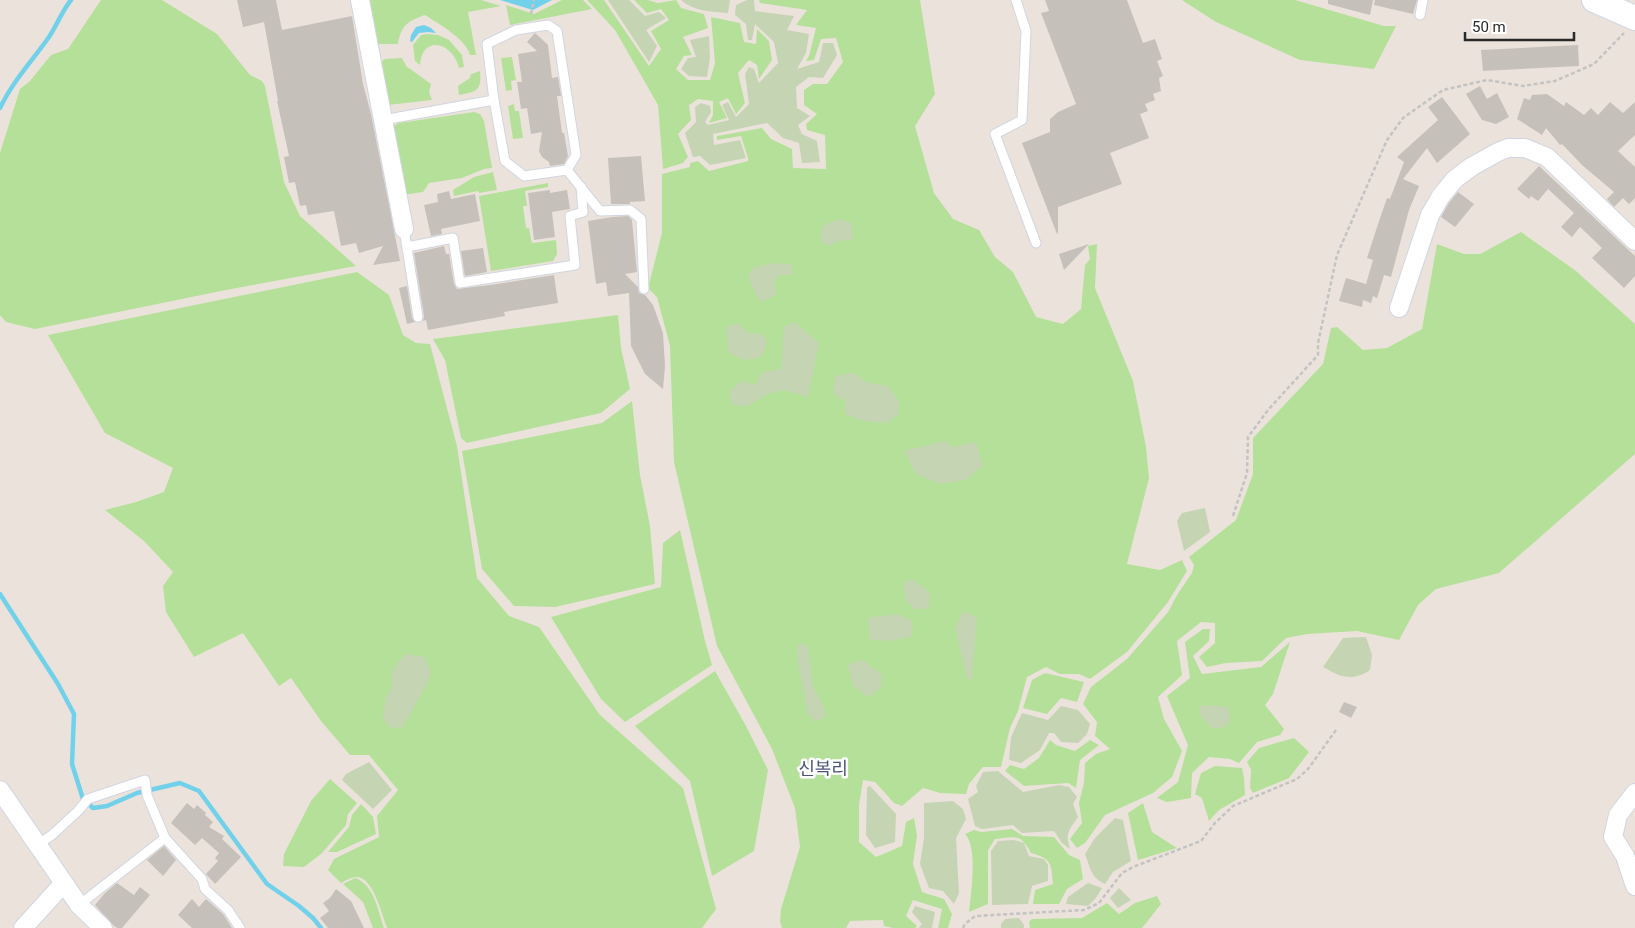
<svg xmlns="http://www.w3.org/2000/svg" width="1635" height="928" font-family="Roboto,'Noto Sans KR',sans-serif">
	<rect width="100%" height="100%" fill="#ebe3db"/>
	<g fill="#b5e099">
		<polygon points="101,0 162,0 217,34 250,75 262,81 265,86 284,182 300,216 356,266 226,290 35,329 6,322 0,315 0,153 20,89 30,81 51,55 68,49"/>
		<path d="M370,0H481L501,6L468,12L476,55H470C466,39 439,24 425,15C408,21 401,25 398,44H377Z"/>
		<polygon points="562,0 583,0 592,9 510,25 506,5 534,14"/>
		<polygon points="587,0 604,0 649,66 661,49 651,31 669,20 661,9 647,13 634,0 648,0 658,3 676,0 681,8 704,14 708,28 683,37 692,55 684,56 676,69 688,80 710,80 715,63 711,17 740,23 744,42 756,44 757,29 769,41 772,60 759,79 757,65 749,60 738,73 745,103 736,114 728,98 719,102 727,118 709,123 713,115 713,101 698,99 689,105 691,120 678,134 688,157 683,163 663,169 658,105 615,30"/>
		<polygon points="759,0 920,0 935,94 915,126 934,193 953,219 979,230 995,257 1013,272 1036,317 1063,324 1081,309 1085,265 1090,259 1088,246 1097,244 1095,288 1133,381 1146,447 1149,478 1127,564 1160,570 1182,560 1187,571 1168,602 1127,652 1090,679 1079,674 1060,674 1046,667 1027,677 1018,711 1010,728 1001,767 983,767 969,784 966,794 940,793 923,788 902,806 894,803 875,782 863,780 859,805 859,842 876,857 902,846 906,822 914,818 917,835 913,864 922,892 944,899 952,914 948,928 938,928 942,909 913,900 906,916 917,926 915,928 893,928 884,926 883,920 850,921 846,928 782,928 780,921 781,909 800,847 795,808 772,749 717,646 674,462 670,346 657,297 648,288 662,233 662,174 690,167 690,163 698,161 709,171 748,161 748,158 741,136 717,140 717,136 762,128 771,139 792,149 793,168 826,169 825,135 807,130 806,124 817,114 804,105 804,90 813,84 827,84 843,62 836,38 821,39 814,60 806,61 809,56 816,28 796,25 807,10 760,3"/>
		<polygon points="1182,0 1295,0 1384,26 1396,26 1374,69 1300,60 1216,22"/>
		<path d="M428,34L438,35L449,40L462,55L464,67L459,68C453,42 422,34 420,65L415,61L413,45L421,35Z"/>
		<polygon points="512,57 516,80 511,81 512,90 506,91 501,58"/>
		<polygon points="402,58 406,66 431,84 429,92 432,100 388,105 380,63 385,59"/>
		<path d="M480,71C482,90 477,92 459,95L458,86L470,78L471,74Z"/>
		<polygon points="514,104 515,111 519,111 523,138 513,139 508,106"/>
		<polygon points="474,112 480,114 484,121 492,168 484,169 462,178 429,183 423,192 402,195 391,127 399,123"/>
		<polygon points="493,172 497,190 479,193 478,191 454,196 453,190 474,177"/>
		<polygon points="548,183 548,187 525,191 527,206 523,206 526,228 529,228 532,243 556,240 557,254 553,261 491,271 479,196"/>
		<polygon points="1521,232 1576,271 1635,324 1635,454 1499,573 1436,589 1418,605 1399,640 1357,631 1307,634 1286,638 1262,661 1226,663 1207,667 1199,657 1215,643 1215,623 1201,622 1177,641 1182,675 1158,697 1164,719 1182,751 1172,777 1153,793 1105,815 1085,843 1077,848 1070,839 1082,823 1079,803 1084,783 1085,763 1096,754 1110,749 1095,736 1097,722 1083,704 1091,687 1127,659 1168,612 1177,595 1192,573 1194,565 1189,557 1236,520 1253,474 1253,438 1323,364 1331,328 1337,327 1363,350 1387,348 1422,329 1437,244 1464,254 1480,254"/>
		<path d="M357,272L389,295L403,335L416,343L430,344L457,446L477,578L509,616L539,627L600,715L683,788L716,909L702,928H387C382,915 373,876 356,877C351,877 345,881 341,883L328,870L334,859L379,837L377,816L398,790L369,755H350L321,721L291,678L279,686L243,633L194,657L166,612L163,586L173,572L144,541L105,510L136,502L164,492L173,468L105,433L48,335Z"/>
		<polygon points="618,315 621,348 630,389 601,413 467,443 461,438 445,360 433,339"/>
		<polygon points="632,401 640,475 650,526 655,584 555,607 514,606 482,569 462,451 602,423"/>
		<polygon points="680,530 705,641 712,665 625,722 601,699 551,617 661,587 663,543"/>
		<polygon points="1203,629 1210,629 1209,641 1193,656 1202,674 1261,667 1290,642 1273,694 1265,705 1284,729 1280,735 1257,742 1239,763 1230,759 1209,757 1192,773 1191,798 1167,802 1157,798 1178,782 1188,745 1167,696 1190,678 1185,642"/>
		<polygon points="715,671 746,726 768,770 754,851 712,876 690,781 635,726"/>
		<polygon points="1045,673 1084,682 1077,702 1061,698 1047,714 1023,708 1032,680"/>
		<polygon points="1294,738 1309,752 1289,778 1253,793 1250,788 1251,770 1247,762 1259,748"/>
		<polygon points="1050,740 1056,745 1075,751 1090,740 1099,745 1080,760 1076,788 1068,783 1024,786 1005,771 1010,765 1024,769 1039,758"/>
		<polygon points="1215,766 1242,768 1244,778 1245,795 1219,810 1209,821 1202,798 1195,794 1201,773"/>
		<polygon points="330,779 357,803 348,814 346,825 322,853 304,867 283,866 284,854 311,801"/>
		<polygon points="1143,803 1152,832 1177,848 1138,860 1128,813"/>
		<polygon points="361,804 373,817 376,834 337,852 328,852 349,827 352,815"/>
		<path d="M1012,829L1023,836L1054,837L1069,855L1080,860L1083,879L1067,889L1059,904H1033L1035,890L1053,884C1051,863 1052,859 1031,853C1020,833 1016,837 995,839L988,850V904L969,912C971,893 978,847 965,834L974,830L981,832Z"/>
		<path d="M355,878C374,884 378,911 384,928H373L363,902L343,884Z"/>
		<polygon points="1157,896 1161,904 1142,928 1030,928 1029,922 1032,919 1082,918 1107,903 1119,914 1135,903"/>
	</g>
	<g fill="#c5d4b3">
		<polygon points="608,0 629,0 645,16 659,12 666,18 646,30 657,46 649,62"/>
		<path d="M681,0H730L728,13C711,12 693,11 681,0Z"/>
		<polygon points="747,0 754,0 755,11 794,16 787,30 809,34 806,53 797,69 819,62 823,43 833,43 837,55 823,78 809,77 796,87 797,108 810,116 798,125 802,134 817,141 820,162 802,163 799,143 783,138 767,123 713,134 714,145 740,140 746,158 710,165 700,156 693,157 685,133 696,122 695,107 701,103 710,106 711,112 705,122 708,125 729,120 722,105 728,102 736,117 749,104 745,74 749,67 754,69 759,83 778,63 774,42 755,24 752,40 748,40 746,24 735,15 736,5"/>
		<polygon points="709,36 710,58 707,77 689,76 681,69 688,58 696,57 690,40"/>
		<polygon points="840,219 851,223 854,240 839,241 828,246 821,241 822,226"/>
		<polygon points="776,263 791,264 793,275 778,275 774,285 777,294 762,302 756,295 748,275 755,267"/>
		<polygon points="795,322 819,343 808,397 784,390 768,394 747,406 732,405 729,392 741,381 755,385 762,372 781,369 784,327"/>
		<path d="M737,323L749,333L762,334L767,341L762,356C746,362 741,360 728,352L726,327Z"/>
		<polygon points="854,373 866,382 888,386 899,401 898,415 886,423 863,421 845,414 845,401 833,393 835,376"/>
		<polygon points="945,441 952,447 976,442 983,465 966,480 940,484 916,474 904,451"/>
		<polygon points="1205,508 1210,532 1184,551 1177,521 1182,513"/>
		<polygon points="912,579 930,593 929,609 915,609 905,600 904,582"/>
		<polygon points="963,611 977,618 972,679 967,679 955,629"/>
		<polygon points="897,614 913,621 912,636 890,641 870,640 868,618"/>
		<path d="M1366,637L1372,655L1370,670C1352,682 1340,677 1323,667L1343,638Z"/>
		<polygon points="800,643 808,646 813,686 822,703 826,717 815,722 807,713 796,649"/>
		<polygon points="405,654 424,656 431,672 428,682 403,727 390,728 383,718 386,697 391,690 393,669"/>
		<polygon points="863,660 882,675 881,688 868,697 853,686 848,664"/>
		<polygon points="1201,705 1229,707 1230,722 1223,728 1212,728 1199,714"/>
		<polygon points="1061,706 1078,710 1090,724 1087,734 1078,743 1061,742 1054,733 1049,733 1040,750 1021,763 1009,760 1011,737 1022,713 1048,720"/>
		<polygon points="369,762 392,790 373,809 342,780 346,774"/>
		<path d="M998,771L1023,792L1059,785L1069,787L1077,797L1073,804L1078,817C1069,830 1065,833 1070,849L1062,843L1054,831L1022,833L1013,825L982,829L975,826L968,799L978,792L976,786L983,772Z"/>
		<polygon points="870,786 896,814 895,842 875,848 866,835 867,787"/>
		<polygon points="953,801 963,809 966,819 956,838 959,893 954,904 943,891 929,888 920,864 924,838 924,803"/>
		<path d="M1115,818L1123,820L1131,861L1113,872L1105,884C1091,878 1090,867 1085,854L1095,838Z"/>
		<polygon points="1014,840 1024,843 1029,856 1044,859 1048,865 1048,881 1032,886 1028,904 992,905 991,851 998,841"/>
		<polygon points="1088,883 1102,888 1096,898 1088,906 1066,904 1068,897"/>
		<polygon points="1119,888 1131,900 1118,908 1110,898"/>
		<polygon points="915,906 935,912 932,928 919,928 922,924 912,912"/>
		<polygon points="1019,918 1024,925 1024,928 1001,928 1001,924 1005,919"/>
	</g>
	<g fill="#71d1ea">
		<polygon points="500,0 552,0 533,10"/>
		<polygon points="424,25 431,28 436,33 428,32 419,33 412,42 410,41 411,35 416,27"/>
	</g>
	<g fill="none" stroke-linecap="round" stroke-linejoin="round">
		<g stroke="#71d1ea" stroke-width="4.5">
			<path d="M0,108C13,81 32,61 49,37C57,25 62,11 71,0"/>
			<polyline points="0,594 58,684 74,714 72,764 83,799 93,808 107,806 137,793 180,783 199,791 267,884 299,906 313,918 321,928"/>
		</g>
	</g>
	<g fill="#c6c0ba">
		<polygon points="237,0 276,0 282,30 352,16 363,84 371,114 400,261 373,265 383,246 359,253 356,243 341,246 334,211 308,215 306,205 300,206 295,182 289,183 284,157 289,156 277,101 278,101 264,22 243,27"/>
		<polygon points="1045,0 1127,0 1143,43 1155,39 1162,59 1157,61 1163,76 1159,78 1161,91 1153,94 1155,100 1145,104 1148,111 1140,114 1149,138 1110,153 1122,184 1058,207 1058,233 1057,234 1022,143 1050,132 1050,119 1058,112 1076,104 1041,13 1049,11"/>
		<polygon points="1328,0 1373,0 1370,15 1328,4"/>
		<polygon points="1375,0 1417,0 1413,14 1374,5"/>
		<polygon points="535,33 548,45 552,78 558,77 561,96 557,96 562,133 564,133 568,156 564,164 550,166 549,162 542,157 539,151 542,132 531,134 527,108 521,109 517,82 522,82 518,54 537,51 527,42"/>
		<polygon points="1578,45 1579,66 1483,71 1481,50"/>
		<polygon points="1480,86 1487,99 1497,93 1509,117 1496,124 1482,120 1466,94"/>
		<polygon points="1547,94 1564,106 1566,102 1584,115 1591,108 1598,115 1610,102 1623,113 1635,102 1635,135 1618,151 1635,167 1635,198 1629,204 1623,198 1614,207 1607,199 1614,192 1582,165 1562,144 1560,145 1546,128 1542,135 1517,119 1524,98 1530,100 1532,95"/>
		<polygon points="1442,97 1470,134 1437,163 1427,148 1403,179 1419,186 1409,210 1391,277 1384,275 1377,298 1373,296 1371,303 1363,300 1362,307 1339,301 1346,278 1366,284 1373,260 1367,258 1379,221 1387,198 1390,199 1404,162 1397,157 1438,120 1428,107"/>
		<polygon points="641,156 645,201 630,202 630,204 611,204 608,158"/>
		<polygon points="1539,166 1635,256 1635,276 1624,288 1592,258 1602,248 1580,227 1572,237 1561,227 1574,213 1548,189 1538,201 1531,196 1529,199 1517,189"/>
		<polygon points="550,190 550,193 567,190 570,209 552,212 555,237 534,240 528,193"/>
		<polygon points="449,191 451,199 475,194 480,221 441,229 442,234 431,236 424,205 438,202 437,194"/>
		<polygon points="1458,192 1474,204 1455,227 1441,217 1449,203"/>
		<polygon points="628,216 632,220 637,272 625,274 638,287 639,293 645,295 653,305 663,333 665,366 663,389 645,374 631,346 629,293 608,296 606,282 596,284 588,221 612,217"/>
		<polygon points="1089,244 1064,270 1059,254"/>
		<polygon points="444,246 446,254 449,254 454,284 457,289 490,285 554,275 558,303 504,312 505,316 428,330 426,320 423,321 424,316 414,253"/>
		<polygon points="483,248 487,272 465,276 461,251"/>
		<polygon points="407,286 412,318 415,322 407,324 399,288"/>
		<polygon points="1344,702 1357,707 1351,718 1339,712"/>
		<polygon points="187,803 194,809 197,805 206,813 205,815 213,822 209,827 224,836 222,839 241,857 215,884 206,874 218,861 215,858 219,853 202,838 195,845 171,823"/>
		<polygon points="164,846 176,860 163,876 147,860"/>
		<polygon points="117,883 134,895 140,887 150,895 122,928 117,928 113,925 95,905 105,893"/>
		<polygon points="336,889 351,901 364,928 328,928 320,918 329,911 323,903 330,898"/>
		<polygon points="192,899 199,907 206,899 223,914 232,928 192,928 178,915"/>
	</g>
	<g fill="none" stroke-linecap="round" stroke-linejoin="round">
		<defs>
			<g id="lane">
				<polyline points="1016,0 1026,31 1022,120 995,134 1036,243"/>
				<polyline points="1420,15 1423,0"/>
				<polygon points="548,25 557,31 576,155 567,170 524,176 505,161 494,100 487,44 516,30"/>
				<polyline points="383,120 494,100"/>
				<polyline points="567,170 600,211 630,210 641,219 644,289"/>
				<polyline points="404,229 418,317"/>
				<polyline points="407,247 453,238 460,283 575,265 570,216 583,212 581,187"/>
				<polyline points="37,845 52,835 78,811 88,799 145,780 147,795 165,838 202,879 205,889 228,910 240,928"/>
				<polyline points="79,905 165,838"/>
			</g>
			<g id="street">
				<polyline points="360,0 404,229"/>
				<polyline points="1399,308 1430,215 1441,196 1455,179 1471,167 1498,152 1508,148 1525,148 1547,157 1635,241"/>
				<polyline points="0,790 79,905 103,928"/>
				<polyline points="1635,793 1618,815 1613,837 1625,856 1635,886"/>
				<polyline points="23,928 63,884"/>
			</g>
			<polyline id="secondary" points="1594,0 1635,18"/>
		</defs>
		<use href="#lane" stroke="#d0d5e1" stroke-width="11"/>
		<use href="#street" stroke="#d0d5e1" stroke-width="20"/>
		<use href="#secondary" stroke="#d0d5e1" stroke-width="26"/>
		<g stroke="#c3c3c3" stroke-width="2.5" stroke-dasharray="4 2.5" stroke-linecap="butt">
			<polyline points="531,14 534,0"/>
			<polyline points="1233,516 1247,473 1248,437 1268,410 1318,355 1318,343 1337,255 1387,140 1403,118 1443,90 1487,80 1523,86 1555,81 1594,64 1624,33"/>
			<polyline points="963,928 965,924 975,916 1084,910 1099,903 1122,873 1133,867 1201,841 1215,823 1233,806 1297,779 1308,769 1336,730"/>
		</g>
		<use href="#lane" stroke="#fff" stroke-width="9"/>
		<use href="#street" stroke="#fff" stroke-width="18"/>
		<use href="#secondary" stroke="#fff" stroke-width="24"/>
	</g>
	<g text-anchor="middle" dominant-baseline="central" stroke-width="5" stroke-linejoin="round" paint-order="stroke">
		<g font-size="18" fill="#4b5677" stroke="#fff">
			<text x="823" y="768">신복리</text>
		</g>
	</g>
	<path d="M1465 32v8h109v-8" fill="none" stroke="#292929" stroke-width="2.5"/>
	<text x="1472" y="32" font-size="15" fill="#292929" stroke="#ffffff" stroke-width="4" paint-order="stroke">50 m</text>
</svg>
